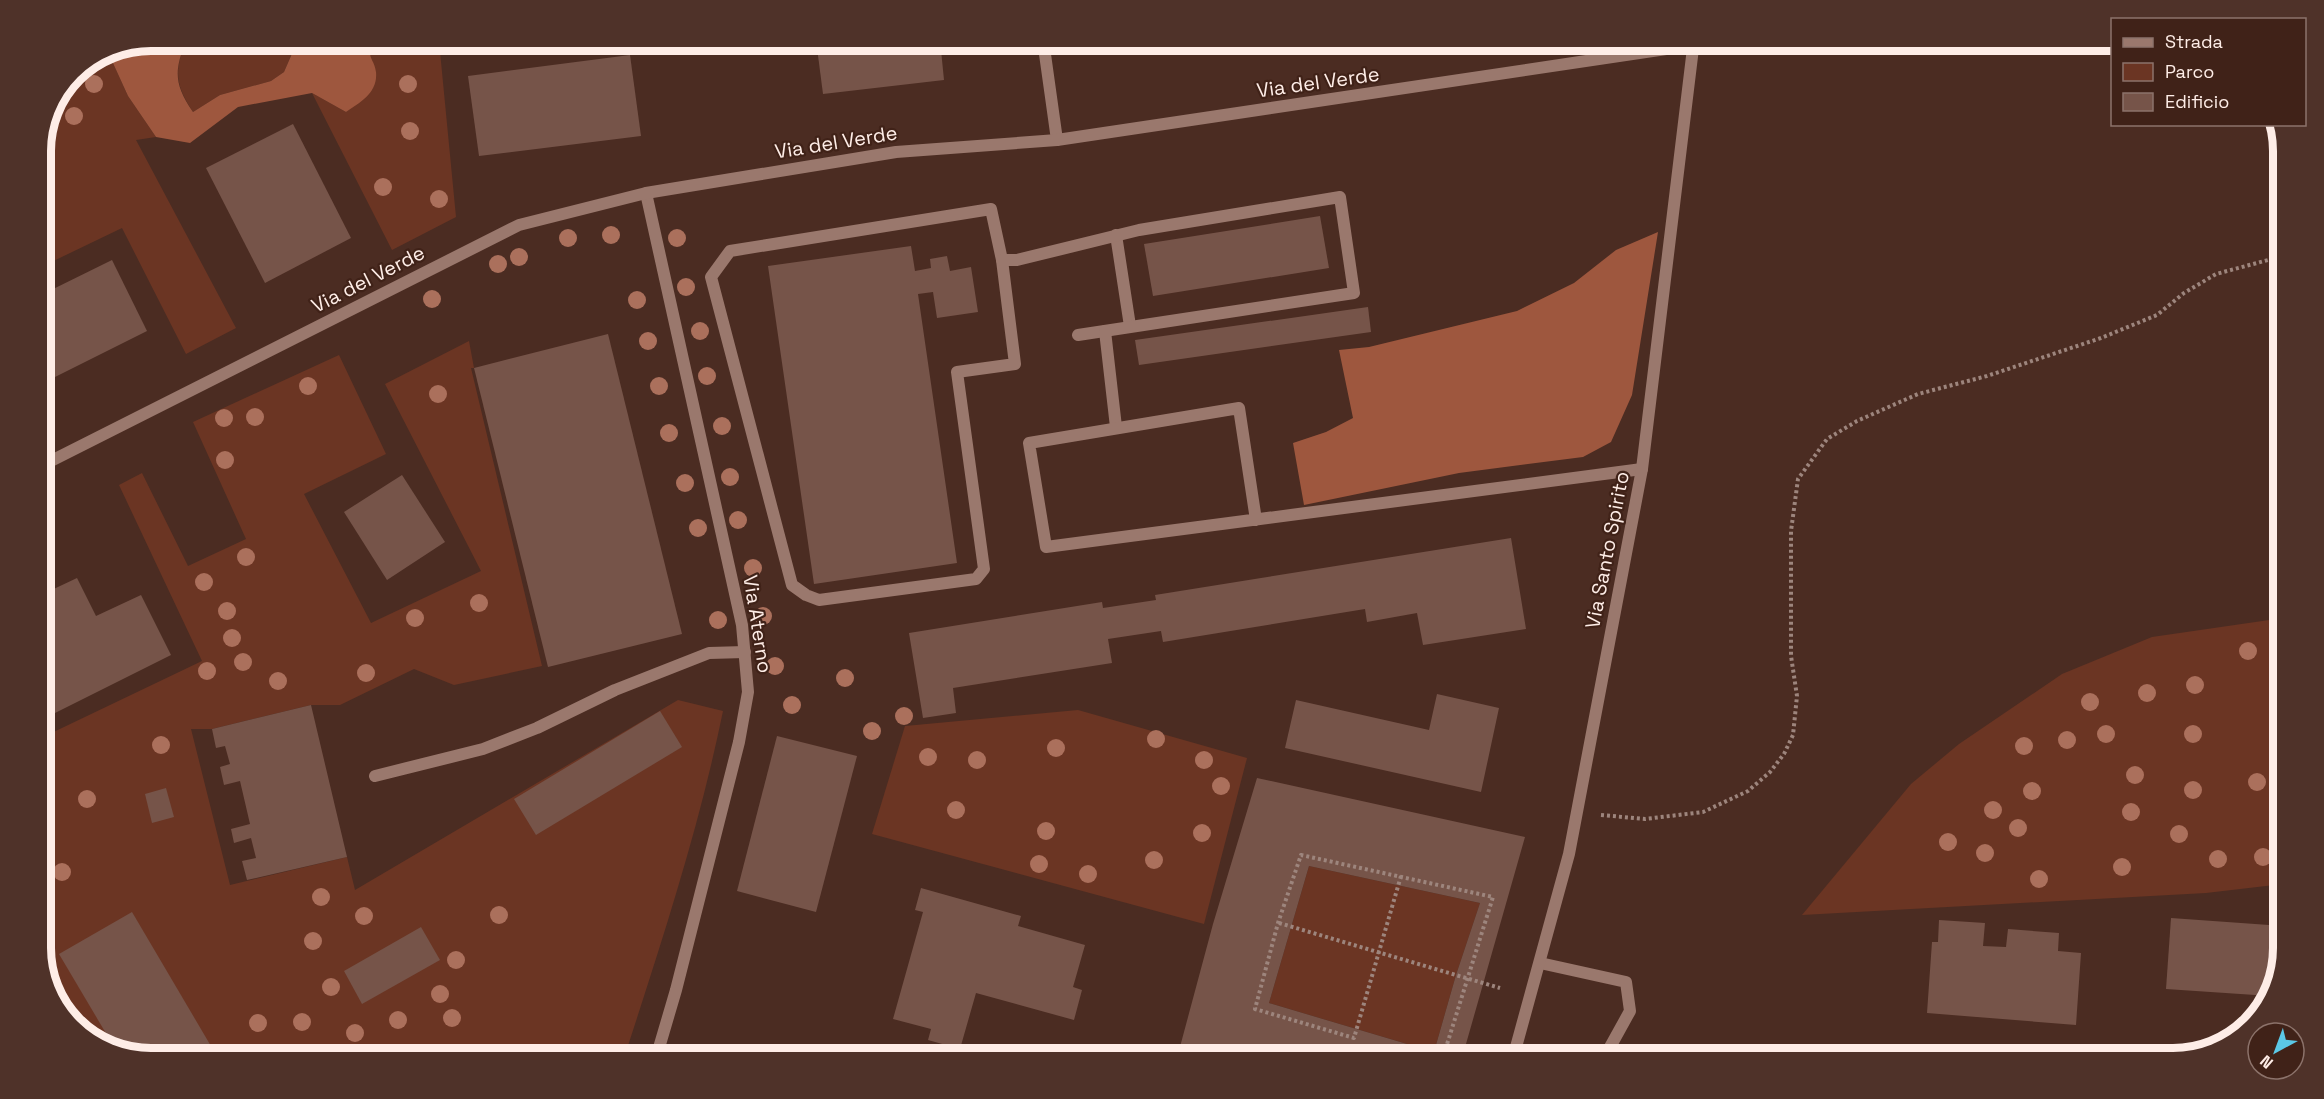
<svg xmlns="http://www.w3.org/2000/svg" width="2324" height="1099" font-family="'Space Grotesk',sans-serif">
	<rect width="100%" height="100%" fill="#4b2c22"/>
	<g fill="#6b3523">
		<path d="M186,41H288L294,49L284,72L271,81L220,95L193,112C175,84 174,72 186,41Z"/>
		<polygon points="371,41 439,41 456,217 392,250 312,93 346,112 376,73 368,54"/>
		<polygon points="107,50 128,96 156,137 136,140 236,328 186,354 122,228 41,267 41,144 73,73"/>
		<path d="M469,341L474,368H471L542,666L454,685L414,669L340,705H311L212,729H191L230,885L347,857L355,890L678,700L723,711C699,829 661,944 624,1058H402L399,1051L386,1058H151L108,1050L59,1010L41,956V738L202,661L119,485L142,473L188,566L246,539L193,422L339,355L386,454L304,494L371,623L481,571L385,384Z"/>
		<polygon points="2283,618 2283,884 2206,893 1802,915 1911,784 1959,744 2062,674 2152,637"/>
		<polygon points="1078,710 1247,758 1204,924 872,834 905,726"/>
		<polygon points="1309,866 1480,903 1456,975 1434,1052 1269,1003"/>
	</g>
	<g fill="#9e573e">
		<path d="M151,40L186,41C174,71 174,84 193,112L220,95L271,81L284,72L294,49L288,41H371C367,60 374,58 376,72C378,93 360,102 346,112L312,93L238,107L190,143L156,137L128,96L107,50Z"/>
		<polygon points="1658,232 1632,395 1611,442 1583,457 1459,473 1304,505 1293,443 1326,432 1353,418 1339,350 1369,347 1517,311 1574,283 1616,250"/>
	</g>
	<g fill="#765449" fill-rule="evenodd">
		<polygon points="816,40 940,40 944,80 823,94"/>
		<polygon points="1153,40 1187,40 1187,42 1154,46"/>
		<polygon points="630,55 641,136 479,156 468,76"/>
		<polygon points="293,124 351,238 265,283 206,168"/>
		<polygon points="1320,216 1329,268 1153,296 1144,244"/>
		<polygon points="911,246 915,271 931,268 930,259 947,256 950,271 971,267 978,312 937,318 933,292 918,294 957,563 814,584 768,266"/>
		<polygon points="112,260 147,331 41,384 41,295"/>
		<polygon points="1368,307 1371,332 1139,365 1135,340"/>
		<polygon points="608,334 682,634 548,667 474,368"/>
		<polygon points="402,475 445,542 387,580 344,512"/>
		<polygon points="1511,538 1526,629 1423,645 1417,613 1367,622 1365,609 1163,642 1161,631 1108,639 1112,663 953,688 956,713 923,718 909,633 1102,602 1103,608 1156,600 1155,595"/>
		<polygon points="77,578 96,616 141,595 171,655 41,720 41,595"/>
		<polygon points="1437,694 1499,708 1481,792 1285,748 1296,700 1429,730"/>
		<polygon points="311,705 347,857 247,880 242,861 256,858 251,838 234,843 231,829 250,824 240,781 224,785 220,767 230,764 225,746 216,748 212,729"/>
		<polygon points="660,711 682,747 536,835 514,799"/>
		<polygon points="777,736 857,756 816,912 737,891"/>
		<path d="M1257,778L1525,837L1462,1058H1177L1213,924ZM1309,866L1480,903L1456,975L1434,1052L1269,1003Z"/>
		<polygon points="166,788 174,817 152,823 145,794"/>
		<polygon points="921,888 1021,916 1018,926 1085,945 1073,987 1082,990 1074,1020 976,993 960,1049 928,1040 931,1029 893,1019 923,912 915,910"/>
		<polygon points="132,912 218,1058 151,1058 117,1052 59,954"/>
		<polygon points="2171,918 2283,926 2284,948 2275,991 2270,996 2166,989"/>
		<polygon points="1939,920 1985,923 1983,946 2006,947 2008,929 2059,933 2058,951 2081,953 2076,1025 1927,1013 1932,942 1938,942"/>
		<polygon points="421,927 440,960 362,1004 344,971"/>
	</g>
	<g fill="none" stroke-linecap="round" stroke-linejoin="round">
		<g stroke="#9d857d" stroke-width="4" stroke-dasharray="3 3" stroke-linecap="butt">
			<polyline points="1601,815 1645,819 1703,812 1748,791 1770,772 1784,754 1793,735 1797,696 1791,656 1791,531 1798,479 1827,439 1857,421 1918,394 1987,376 2101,338 2157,315 2184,293 2216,274 2283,256"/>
			<polyline points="1401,876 1354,1038 1255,1009 1278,923 1301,855 1493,897 1444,1054"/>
			<polyline points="1279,923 1500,988"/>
			<polyline points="106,1048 112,1044"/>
		</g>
		<g stroke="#9a786d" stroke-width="12">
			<polygon points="991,209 1002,260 1015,364 957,372 984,569 976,579 819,600 806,595 792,585 711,277 730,251"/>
			<polyline points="1116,235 1130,326"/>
			<polyline points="1002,260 1017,260 1139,230 1340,197 1354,293 1078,335"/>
			<polyline points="1105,331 1116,427"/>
			<polyline points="1256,520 1239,408 1029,443 1046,547 1642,469"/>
			<polyline points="375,776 483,749 537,728 615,690 709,653 745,652"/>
			<polyline points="1540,963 1626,982 1630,1011 1604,1058"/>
		</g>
		<g stroke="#9a786d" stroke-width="12">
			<polyline points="1043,40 1057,140"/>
			<polyline points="646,193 742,625 748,692 739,742 676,990 656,1058"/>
			<polyline points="41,466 519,225 646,193 896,152 1057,140 1693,45"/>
		</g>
		<polyline stroke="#9a786d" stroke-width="12" points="1513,1058 1569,854 1642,469 1694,40"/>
	</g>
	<g fill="#ab705c">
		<circle cx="94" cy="84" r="9"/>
		<circle cx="408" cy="84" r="9"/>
		<circle cx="74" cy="116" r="9"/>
		<circle cx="410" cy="131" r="9"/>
		<circle cx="383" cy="187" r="9"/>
		<circle cx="439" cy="199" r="9"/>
		<circle cx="611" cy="235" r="9"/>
		<circle cx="568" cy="238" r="9"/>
		<circle cx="677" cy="238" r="9"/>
		<circle cx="519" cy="257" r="9"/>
		<circle cx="498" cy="264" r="9"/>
		<circle cx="686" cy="287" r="9"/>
		<circle cx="432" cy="299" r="9"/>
		<circle cx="637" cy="300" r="9"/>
		<circle cx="700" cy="331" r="9"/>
		<circle cx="648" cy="341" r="9"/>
		<circle cx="707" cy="376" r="9"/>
		<circle cx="308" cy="386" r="9"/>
		<circle cx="659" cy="386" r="9"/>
		<circle cx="438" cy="394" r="9"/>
		<circle cx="255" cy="417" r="9"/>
		<circle cx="224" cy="418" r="9"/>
		<circle cx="722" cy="426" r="9"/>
		<circle cx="669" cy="433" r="9"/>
		<circle cx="225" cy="460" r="9"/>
		<circle cx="730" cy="477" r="9"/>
		<circle cx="685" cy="483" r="9"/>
		<circle cx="738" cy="520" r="9"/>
		<circle cx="698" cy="528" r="9"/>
		<circle cx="246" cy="557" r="9"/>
		<circle cx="753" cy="568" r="9"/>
		<circle cx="204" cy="582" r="9"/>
		<circle cx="479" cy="603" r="9"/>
		<circle cx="227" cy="611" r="9"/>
		<circle cx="763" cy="616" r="9"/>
		<circle cx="415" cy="618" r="9"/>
		<circle cx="718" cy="620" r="9"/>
		<circle cx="232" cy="638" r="9"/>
		<circle cx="2248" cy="651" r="9"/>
		<circle cx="243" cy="662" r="9"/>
		<circle cx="775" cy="666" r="9"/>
		<circle cx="207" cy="671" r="9"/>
		<circle cx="366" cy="673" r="9"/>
		<circle cx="845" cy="678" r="9"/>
		<circle cx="278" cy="681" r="9"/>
		<circle cx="2195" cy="685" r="9"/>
		<circle cx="2147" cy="693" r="9"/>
		<circle cx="2090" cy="702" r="9"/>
		<circle cx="792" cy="705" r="9"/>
		<circle cx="904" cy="716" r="9"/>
		<circle cx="872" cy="731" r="9"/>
		<circle cx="2106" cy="734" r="9"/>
		<circle cx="2193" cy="734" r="9"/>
		<circle cx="1156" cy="739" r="9"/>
		<circle cx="2067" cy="740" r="9"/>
		<circle cx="161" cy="745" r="9"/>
		<circle cx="2024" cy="746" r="9"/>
		<circle cx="1056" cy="748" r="9"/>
		<circle cx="928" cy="757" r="9"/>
		<circle cx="977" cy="760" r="9"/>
		<circle cx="1204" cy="760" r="9"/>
		<circle cx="2135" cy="775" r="9"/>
		<circle cx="2257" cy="782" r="9"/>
		<circle cx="1221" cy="786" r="9"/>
		<circle cx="2193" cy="790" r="9"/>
		<circle cx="2032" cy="791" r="9"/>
		<circle cx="87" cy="799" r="9"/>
		<circle cx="956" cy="810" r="9"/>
		<circle cx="1993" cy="810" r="9"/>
		<circle cx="2131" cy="812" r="9"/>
		<circle cx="2018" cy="828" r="9"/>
		<circle cx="1046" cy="831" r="9"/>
		<circle cx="1202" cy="833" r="9"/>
		<circle cx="2179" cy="834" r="9"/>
		<circle cx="1948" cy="842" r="9"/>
		<circle cx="1985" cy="853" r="9"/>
		<circle cx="2263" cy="857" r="9"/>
		<circle cx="2218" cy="859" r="9"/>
		<circle cx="1154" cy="860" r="9"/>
		<circle cx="1039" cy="864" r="9"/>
		<circle cx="2122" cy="867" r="9"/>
		<circle cx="62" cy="872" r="9"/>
		<circle cx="1088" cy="874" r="9"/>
		<circle cx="2039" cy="879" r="9"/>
		<circle cx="321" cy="897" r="9"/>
		<circle cx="499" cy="915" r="9"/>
		<circle cx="364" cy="916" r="9"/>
		<circle cx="313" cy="941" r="9"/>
		<circle cx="456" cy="960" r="9"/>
		<circle cx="331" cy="987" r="9"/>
		<circle cx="440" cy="994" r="9"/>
		<circle cx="452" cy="1018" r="9"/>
		<circle cx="398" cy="1020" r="9"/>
		<circle cx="302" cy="1022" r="9"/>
		<circle cx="258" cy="1023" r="9"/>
		<circle cx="355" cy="1033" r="9"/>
	</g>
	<g text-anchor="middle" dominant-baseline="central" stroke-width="4.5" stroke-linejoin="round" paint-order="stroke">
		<g font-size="20" fill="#feede7" stroke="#402218">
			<text transform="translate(1318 82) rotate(-8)">Via del Verde</text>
			<text transform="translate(836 142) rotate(-9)">Via del Verde</text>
			<text transform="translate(368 279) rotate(-27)">Via del Verde</text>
			<text transform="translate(1607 550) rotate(-79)">Via Santo Spirito</text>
			<text transform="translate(758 624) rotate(81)">Via Aterno</text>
		</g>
	</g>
	<path d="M0 0H2324V1099H0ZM151 51H2173A100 100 0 0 1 2273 151V948A100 100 0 0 1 2173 1048H151A100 100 0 0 1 51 948V151A100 100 0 0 1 151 51Z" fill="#4f3229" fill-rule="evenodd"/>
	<path fill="none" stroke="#feede7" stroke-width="8" d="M151 51H2173A100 100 0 0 1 2273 151V948A100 100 0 0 1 2173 1048H151A100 100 0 0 1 51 948V151A100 100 0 0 1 151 51Z"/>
	<rect x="2111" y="18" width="195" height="108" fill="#402218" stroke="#8c736b" stroke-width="1.5"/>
	<rect x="2123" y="38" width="30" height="9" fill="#9a786d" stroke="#8c736b" stroke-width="1.5"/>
	<text x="2165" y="48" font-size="18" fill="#feede7">Strada</text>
	<rect x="2123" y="63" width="30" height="18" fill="#6b3523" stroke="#8c736b" stroke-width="1.5"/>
	<text x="2165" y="78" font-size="18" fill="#feede7">Parco</text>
	<rect x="2123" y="93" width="30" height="18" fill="#765449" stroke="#8c736b" stroke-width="1.5"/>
	<text x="2165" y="108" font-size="18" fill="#feede7">Edificio</text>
	<g transform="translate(2276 1051) rotate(221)"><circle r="28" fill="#402218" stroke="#8c736b" stroke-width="1.5"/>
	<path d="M0-4.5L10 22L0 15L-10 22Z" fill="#5bc8e6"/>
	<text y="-9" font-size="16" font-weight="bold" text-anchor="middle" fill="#feede7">N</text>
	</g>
</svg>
